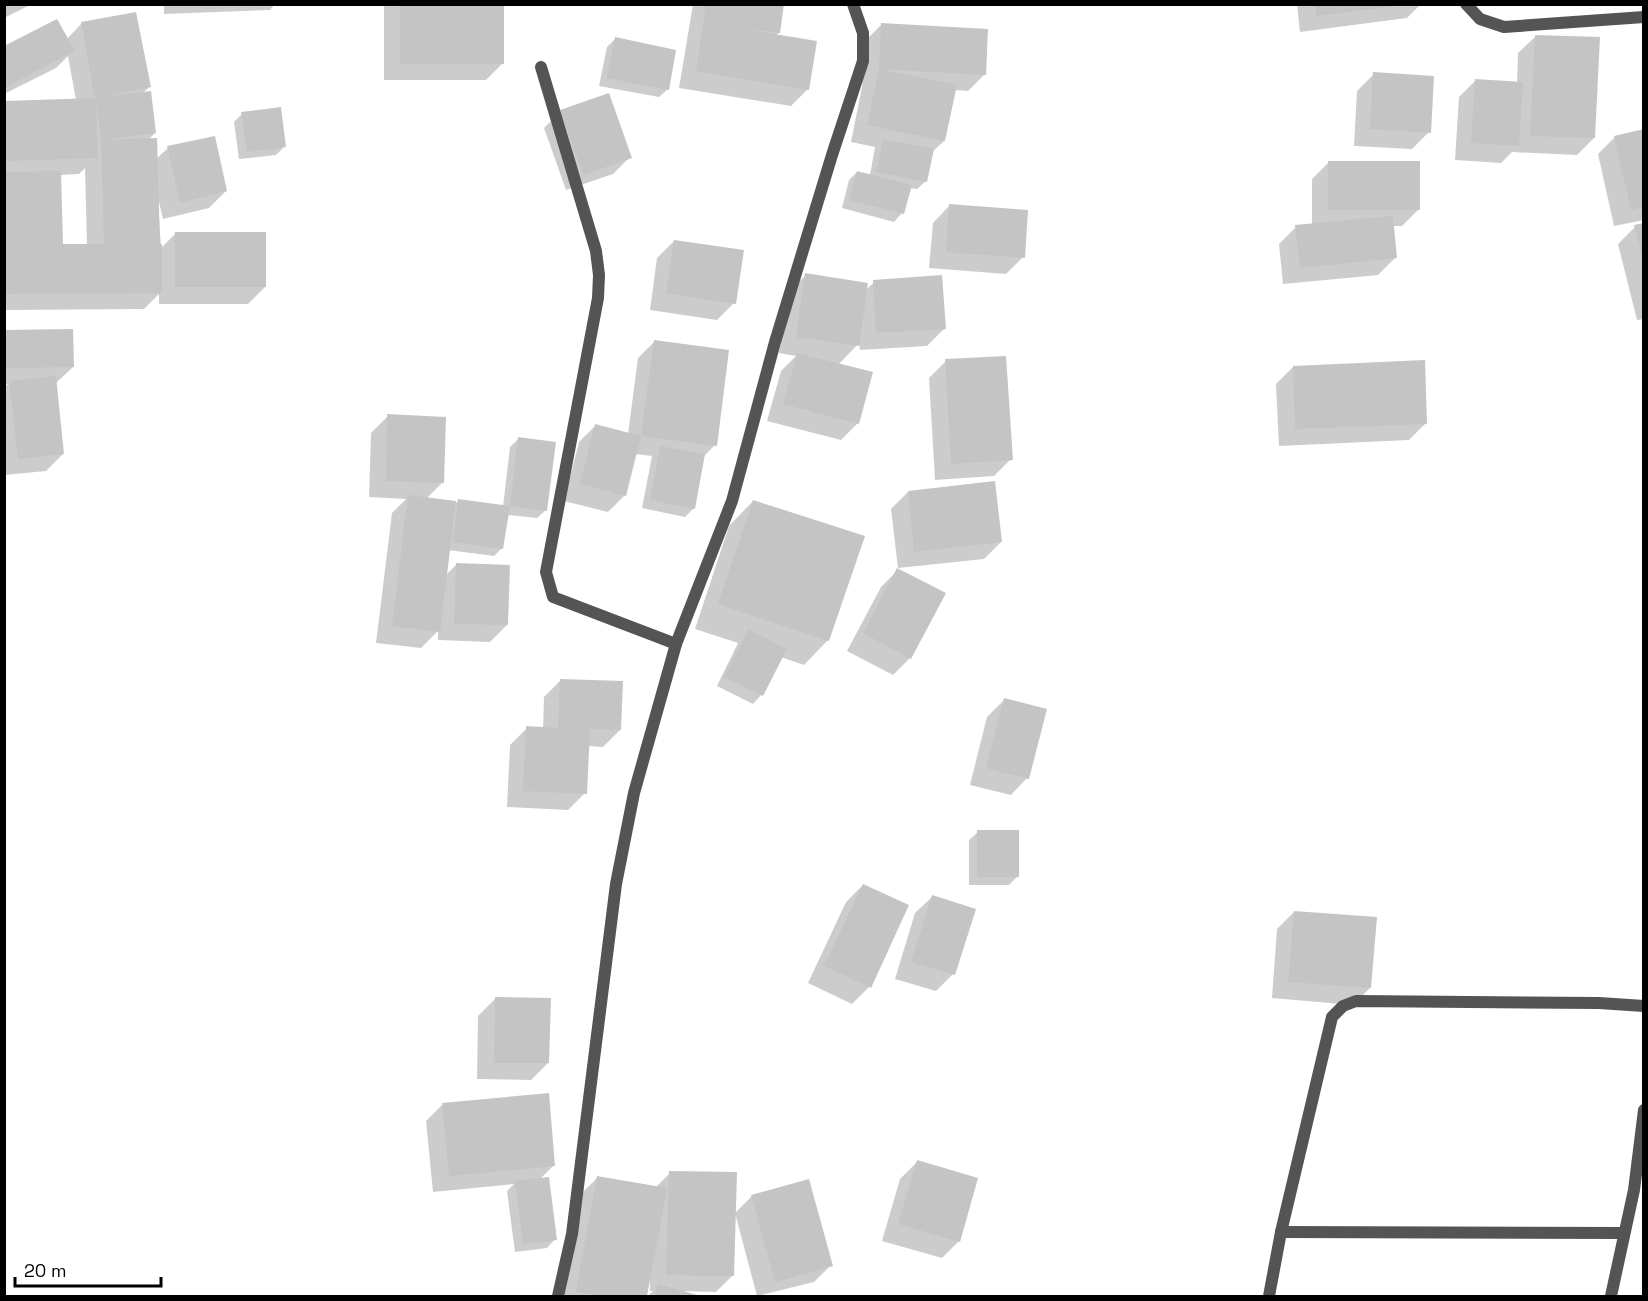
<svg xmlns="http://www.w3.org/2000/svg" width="1648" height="1301" font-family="'Space Grotesk',sans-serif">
	<rect width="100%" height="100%" fill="#fff"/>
	<g fill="#0003" fill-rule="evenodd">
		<polygon points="4,4 32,4 4,18"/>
		<polygon points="164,4 275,4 270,10 164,14"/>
		<polygon points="384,4 503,4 503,63 486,80 384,80"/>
		<polygon points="693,4 783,4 779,33 775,36 808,89 791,106 679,88"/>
		<polygon points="1297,4 1421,4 1407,18 1300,32"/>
		<path d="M82,23L149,87L142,94L155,133L148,140L156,159L168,148L226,191L209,208L163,219L159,202H158L161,248L176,233L265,287L248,304H159V294L144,309L4,310V102L76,100L68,56L56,68L4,94V48L67,39ZM85,168L87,246H61L60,175L79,174Z"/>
		<polygon points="882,24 985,74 968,91 954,90 944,141 931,153 926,181 917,189 909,188 902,213 894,222 842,208 849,180 857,172 870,175 875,147 851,142 862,87 865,41"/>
		<polygon points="1535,37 1594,138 1577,155 1512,152 1501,163 1455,160 1459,97 1476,80 1517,83 1518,53"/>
		<polygon points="615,39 668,89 659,97 599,86 607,47"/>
		<polygon points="1374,74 1429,132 1412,149 1354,146 1357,91"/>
		<polygon points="561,111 630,157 613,174 566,190 544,128"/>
		<polygon points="242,114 284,147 276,155 239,159 234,122"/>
		<polygon points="1644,131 1644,220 1614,226 1598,154 1615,137"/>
		<polygon points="1329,162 1419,209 1402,226 1392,226 1395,258 1378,275 1283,284 1279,244 1296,227 1312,225 1312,179"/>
		<polygon points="949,206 1023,257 1006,274 929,268 933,223"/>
		<polygon points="1644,225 1644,319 1637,320 1618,244 1635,227"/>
		<polygon points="674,241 734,303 717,320 650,310 657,258"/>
		<polygon points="806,275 866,290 874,282 944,329 927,346 860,350 859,343 838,365 858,423 841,440 767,421 781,371 796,356 779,353 789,291"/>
		<polygon points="4,332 73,367 55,384 63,454 46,471 4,475 4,387 8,384 4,384"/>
		<polygon points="655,341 715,445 703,457 693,509 685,517 642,508 652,456 635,454 625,495 608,512 564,501 579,442 596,425 628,434 638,358"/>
		<polygon points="946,361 1011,459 994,476 935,480 929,378"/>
		<polygon points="1293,367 1426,423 1409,440 1279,446 1276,384"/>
		<polygon points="388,416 442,483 426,499 456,503 459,500 503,507 510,447 519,438 546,510 537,518 507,515 502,548 494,556 448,550 445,576 456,565 507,625 490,642 438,640 438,631 421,648 376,643 392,513 406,499 369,497 371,433"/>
		<polygon points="908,492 1001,542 984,559 898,568 891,509"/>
		<polygon points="753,501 828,640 804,665 781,657 761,695 753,704 717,686 738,643 695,629 729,526"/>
		<polygon points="898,570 944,594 910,658 893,675 847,651 881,587"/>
		<polygon points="561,680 620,730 603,747 587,746 585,793 568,810 507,807 510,745 527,728 543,729 544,697"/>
		<polygon points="1004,700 1027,778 1011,795 970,785 987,717"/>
		<polygon points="978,832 1018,876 1009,885 969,885 969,840"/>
		<polygon points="863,885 869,987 852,1004 808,983 846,902"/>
		<polygon points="932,897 953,974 936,991 895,979 915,913"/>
		<polygon points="1294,912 1370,988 1353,1005 1272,998 1277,929"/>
		<polygon points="495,999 548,1063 531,1080 477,1079 478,1016"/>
		<polygon points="443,1104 554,1165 539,1180 555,1239 547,1248 515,1252 507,1191 514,1184 433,1192 426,1121"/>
		<polygon points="917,1162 959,1241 942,1258 882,1241 900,1179"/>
		<polygon points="670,1173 733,1275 716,1292 683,1291 698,1296 648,1296 653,1291 650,1291 650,1280 649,1280 645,1296 562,1296 581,1194 598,1177 655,1188"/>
		<polygon points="752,1196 831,1265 814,1282 757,1296 735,1213"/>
	</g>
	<g fill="#c4c4c4">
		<rect x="400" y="4" width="104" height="60"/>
		<polygon points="706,4 784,4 780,33 732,27 817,41 809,90 696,71"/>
		<polygon points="1315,4 1394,4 1394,6 1317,16"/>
		<polygon points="136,12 151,87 101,97 151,91 156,133 105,140 157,138 160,244 162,244 162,293 6,294 4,172 61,171 63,244 104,244 101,140 96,101 98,158 4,161 4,101 95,98 81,22"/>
		<polygon points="57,19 75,51 4,88 4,46"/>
		<polygon points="881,23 988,29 986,75 879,69"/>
		<polygon points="1535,35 1600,37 1595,138 1530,136"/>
		<polygon points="615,37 676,50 669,90 607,78"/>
		<polygon points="879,69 957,85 945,141 867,125"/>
		<polygon points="1373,72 1434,76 1431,133 1370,129"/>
		<polygon points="1475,79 1523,82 1519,146 1471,143"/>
		<polygon points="609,93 632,158 583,175 560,110"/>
		<polygon points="281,107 286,147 247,152 241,112"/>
		<polygon points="1644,129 1644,207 1631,210 1614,136"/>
		<polygon points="215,136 227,191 180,203 167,146"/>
		<polygon points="883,139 934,149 927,182 876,172"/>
		<rect x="1328" y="161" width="92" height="49"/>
		<polygon points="857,171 912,185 904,214 849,200"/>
		<polygon points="949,204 1028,210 1025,258 946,252"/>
		<polygon points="1393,216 1397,258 1300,268 1295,225"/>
		<polygon points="1644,223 1644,259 1643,259 1634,225"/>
		<rect x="175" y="232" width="91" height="55"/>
		<polygon points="674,240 744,250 736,304 666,293"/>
		<polygon points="805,273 868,283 859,346 796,337"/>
		<polygon points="942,275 946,329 876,333 873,280"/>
		<polygon points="73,329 74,367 4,368 4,330"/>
		<polygon points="654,340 729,350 717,446 641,436"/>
		<polygon points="797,353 873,372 859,424 783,404"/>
		<polygon points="1006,356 1013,460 951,464 945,359"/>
		<polygon points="1425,360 1427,424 1295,429 1293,366"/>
		<polygon points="56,376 64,454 18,459 9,381"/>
		<polygon points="387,414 446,417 444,483 386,481"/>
		<polygon points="595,424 641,436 626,496 580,484"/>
		<polygon points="518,437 556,442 547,511 510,506"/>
		<polygon points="660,446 705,454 695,509 650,500"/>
		<polygon points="995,481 1002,542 914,552 908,491"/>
		<polygon points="408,495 456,501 440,632 392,626"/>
		<polygon points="458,499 510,506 503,549 453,542"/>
		<polygon points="753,500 865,536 829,641 718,604"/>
		<polygon points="456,563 510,565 508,625 454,624"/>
		<polygon points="897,568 946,593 911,659 863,633"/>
		<polygon points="748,629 787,649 763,696 724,677"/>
		<polygon points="560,679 623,681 621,730 590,729 587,794 523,791 526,726 558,728"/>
		<polygon points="1004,698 1047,709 1029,779 986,768"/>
		<rect x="977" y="830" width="42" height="47"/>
		<polygon points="863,884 909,905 871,988 824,966"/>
		<polygon points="932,895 976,909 955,975 911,962"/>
		<polygon points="1294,911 1377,917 1371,988 1288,982"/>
		<polygon points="495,997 551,998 549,1063 494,1063"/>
		<polygon points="549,1093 555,1166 449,1176 442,1103"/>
		<polygon points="917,1160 978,1178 960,1242 898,1224"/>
		<polygon points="669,1171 737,1172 734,1276 666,1275"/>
		<polygon points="597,1176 667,1188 647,1296 602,1296 576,1292"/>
		<polygon points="549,1177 557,1240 523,1244 515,1181"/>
		<polygon points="809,1179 833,1266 775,1282 751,1195"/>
		<polygon points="658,1284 701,1296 654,1296"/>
	</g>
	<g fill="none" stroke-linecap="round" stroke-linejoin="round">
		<g stroke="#545454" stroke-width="12">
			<polyline points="1466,4 1480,19 1504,27 1644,17"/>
			<polyline points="541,67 596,251 599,275 598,298 546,572 553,597 676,644"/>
			<polyline points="1281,1232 1624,1233"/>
			<polyline points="558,1296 572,1234 616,884 634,793 676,644 732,501 775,342 832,155 863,61 863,33 853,4"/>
			<polyline points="1269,1296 1281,1232 1332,1017 1343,1006 1356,1001 1599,1003 1644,1006"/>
			<polyline points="1611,1296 1634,1190 1644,1110"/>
		</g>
	</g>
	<rect width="1648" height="1301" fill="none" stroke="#000000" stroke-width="12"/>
	<path d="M15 1277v9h146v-9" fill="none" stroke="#000000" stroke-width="3"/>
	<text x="24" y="1277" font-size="18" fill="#000000" stroke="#ffffff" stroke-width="4.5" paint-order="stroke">20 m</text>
</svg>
